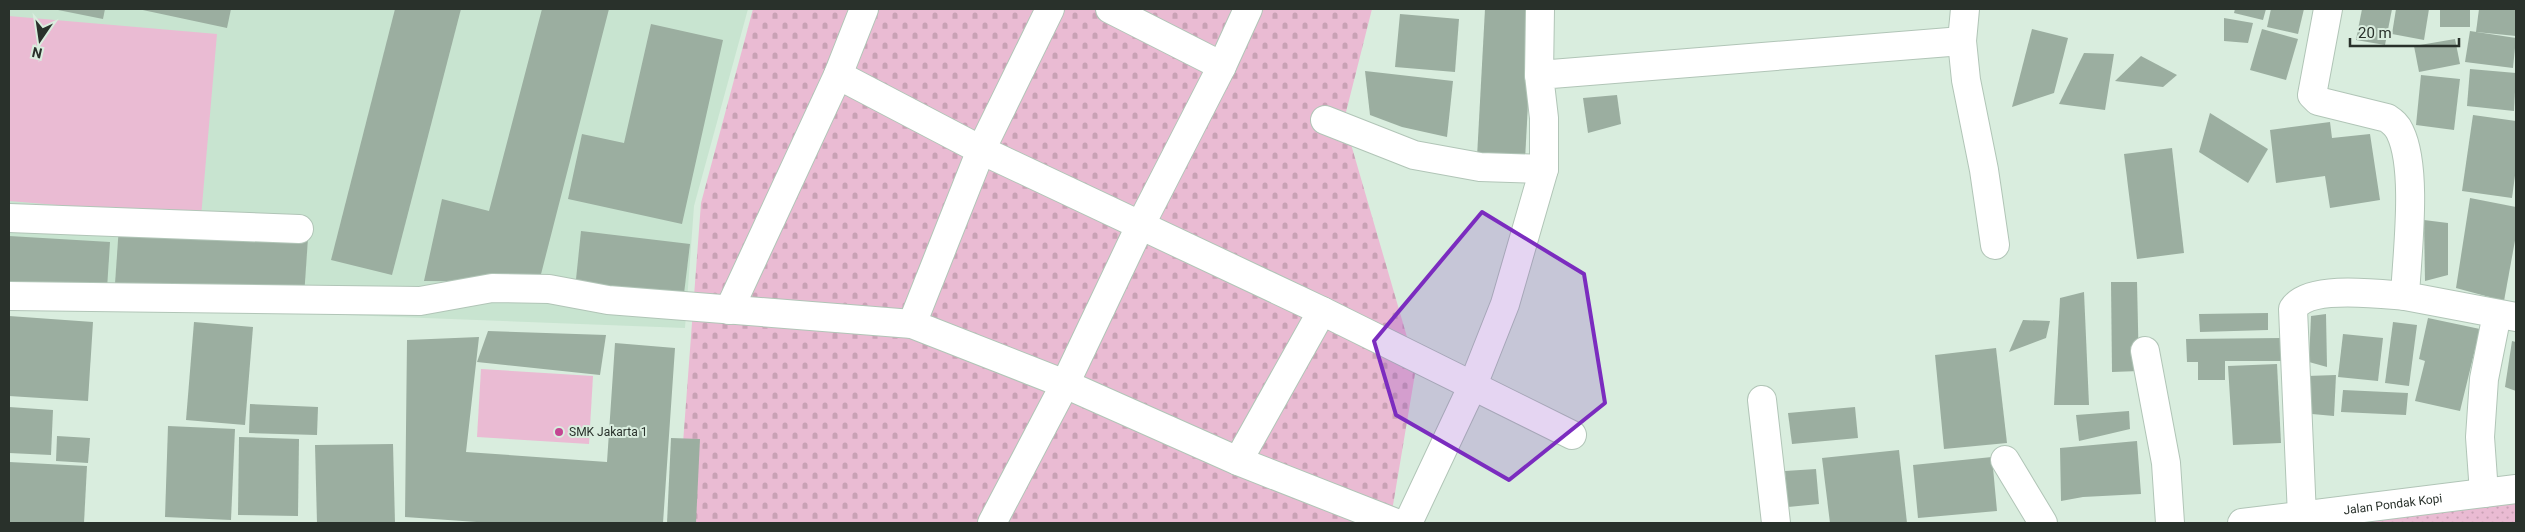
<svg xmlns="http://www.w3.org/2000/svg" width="2525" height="532" font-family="Roboto,sans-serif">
	<defs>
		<pattern id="grass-dots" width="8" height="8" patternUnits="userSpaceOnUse" patternTransform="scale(1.25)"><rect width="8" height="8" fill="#eabbd3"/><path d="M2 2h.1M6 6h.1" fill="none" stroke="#c9a1b5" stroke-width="1.8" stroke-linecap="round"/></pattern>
		<pattern id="cemetery-stones" width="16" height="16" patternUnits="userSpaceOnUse" patternTransform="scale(1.25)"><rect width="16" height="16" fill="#eabbd3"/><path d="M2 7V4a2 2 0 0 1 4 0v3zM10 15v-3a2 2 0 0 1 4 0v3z" fill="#c9a1b5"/></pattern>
	</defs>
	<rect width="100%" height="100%" fill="#d9edde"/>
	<polygon fill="#c8e4d0" points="9,9 748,9 694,206 685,328 319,314 9,308"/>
	<polygon fill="url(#grass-dots)" points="2516,492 2516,523 2242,523"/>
	<polygon fill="url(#cemetery-stones)" points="753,9 1372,9 1344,120 1416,368 1390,523 677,523 701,203"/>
	<g fill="#eabbd3">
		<polygon points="9,16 217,34 201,217 9,201"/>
		<polygon points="481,369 593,376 589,444 477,437"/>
	</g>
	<g fill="#9baea0">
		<polygon points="53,9 105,9 103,19"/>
		<polygon points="138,9 231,9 227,28"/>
		<polygon points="395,9 461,9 392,275 331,260"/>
		<polygon points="542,9 609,9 539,282 424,281 442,199 489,211"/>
		<polygon points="1485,9 1533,9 1525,160 1477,157"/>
		<polygon points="2235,9 2266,9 2263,20 2234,13"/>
		<polygon points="2271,9 2304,9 2298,34 2267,27"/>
		<polygon points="2362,9 2392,9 2385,45 2356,40"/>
		<polygon points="2396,9 2429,9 2424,40 2392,34"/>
		<rect x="2440" y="9" width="30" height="18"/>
		<polygon points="2479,9 2516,10 2516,36 2476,32"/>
		<polygon points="1400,14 1459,19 1455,72 1395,67"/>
		<polygon points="2224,18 2253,23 2248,43 2224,41"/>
		<polygon points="651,24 723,40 682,224 568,199 582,134 624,143"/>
		<polygon points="2032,29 2068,38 2054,93 2012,107"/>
		<polygon points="2262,29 2298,39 2286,80 2250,70"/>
		<polygon points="2470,31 2516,38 2513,68 2465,62"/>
		<polygon points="2455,39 2460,64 2419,72 2414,46"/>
		<polygon points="2084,53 2114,54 2105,110 2059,104"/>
		<polygon points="2141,56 2177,75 2163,87 2115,81"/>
		<polygon points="2470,69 2516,73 2514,111 2467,106"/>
		<polygon points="1365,71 1453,81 1447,137 1402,127 1370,115"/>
		<polygon points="2421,75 2460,79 2454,130 2416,125"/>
		<polygon points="1617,95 1621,124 1588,133 1583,98"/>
		<polygon points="2210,113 2268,149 2248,183 2199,152"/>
		<polygon points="2473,115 2516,121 2516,168 2512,198 2462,191"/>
		<polygon points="2330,122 2332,138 2370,134 2380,200 2330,208 2325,176 2276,183 2270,130"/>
		<polygon points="2172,148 2184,253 2137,259 2124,154"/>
		<polygon points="2470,198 2516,207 2516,235 2504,301 2456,288"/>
		<polygon points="2424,220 2448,223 2448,275 2425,281"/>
		<polygon points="119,226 308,238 304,297 115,284"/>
		<polygon points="581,231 690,244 683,302 575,289"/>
		<polygon points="9,236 110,242 107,289 9,283"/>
		<polygon points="2111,282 2137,282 2139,371 2112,372"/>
		<polygon points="2084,292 2089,405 2054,405 2060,298"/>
		<polygon points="2268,313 2268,330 2200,332 2199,314"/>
		<polygon points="2326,314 2327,367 2309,362 2311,316"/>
		<polygon points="9,316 93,322 88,401 9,396"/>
		<polygon points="2428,318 2480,329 2460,411 2415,401 2425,361 2419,359"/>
		<polygon points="2023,320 2050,321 2046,338 2009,352"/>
		<polygon points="194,322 253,327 245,425 186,420"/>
		<polygon points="2393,322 2417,325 2409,386 2385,383"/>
		<polygon points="488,331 606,335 600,375 477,362"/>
		<polygon points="2343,334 2383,338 2378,381 2338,377"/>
		<polygon points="479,337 466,452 607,462 615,343 675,348 663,523 491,523 405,517 407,340"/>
		<polygon points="2282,338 2282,361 2225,361 2225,380 2198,380 2198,362 2187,362 2186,339"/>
		<polygon points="2512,341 2516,342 2516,391 2505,387"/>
		<polygon points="1996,348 2007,443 1944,449 1935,355"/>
		<polygon points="2277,364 2281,443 2233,445 2228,366"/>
		<polygon points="2336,375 2334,416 2312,414 2307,376"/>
		<polygon points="2343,390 2408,393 2406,415 2341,412"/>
		<polygon points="250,404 318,407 317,435 249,433"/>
		<polygon points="9,407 53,410 51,455 9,453"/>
		<polygon points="1855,407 1858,438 1792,444 1788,413"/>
		<polygon points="2129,411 2130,429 2079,441 2076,415"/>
		<polygon points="168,426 235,429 231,520 165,517"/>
		<polygon points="57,436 90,438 88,463 56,461"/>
		<polygon points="239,437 299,439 298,516 238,515"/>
		<polygon points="671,438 700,439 696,523 667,523"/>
		<polygon points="2137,441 2141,494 2083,497 2061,501 2060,448"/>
		<polygon points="393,444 395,523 317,523 315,445"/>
		<polygon points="1899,450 1907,523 1830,523 1822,458"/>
		<polygon points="1992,457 1997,511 1918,518 1913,465"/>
		<polygon points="9,462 87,466 84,523 9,523"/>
		<polygon points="1816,469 1819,504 1788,507 1785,471"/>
	</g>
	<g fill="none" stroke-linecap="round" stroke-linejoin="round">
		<defs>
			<g id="minor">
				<polyline points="1110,9 1222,66"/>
				<polyline points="1965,9 1962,41 1966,80 1984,170 1995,245"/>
				<path d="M2328,9L2312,95L2318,101L2387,118C2393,122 2397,125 2400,132C2418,169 2407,253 2405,296L2516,317"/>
				<polyline points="838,75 981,150 1322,311 1572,435"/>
				<polyline points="1539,75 1540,9"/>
				<polyline points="1325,120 1414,155 1480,167 1544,169"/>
				<polyline points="9,218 299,229"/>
				<polyline points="9,296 420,301 492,288 549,289 608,300 912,324 1065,384 1238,461 1396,523"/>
				<polyline points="729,310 838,75 864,9"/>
				<polyline points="912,324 981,150 1050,9"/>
				<polyline points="2145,351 2166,463 2170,523"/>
				<polyline points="1762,400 1776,523"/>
				<polyline points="2005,460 2043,523"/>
				<polyline points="1238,461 1322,311"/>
				<polyline points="2484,493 2480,437 2484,379 2497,314"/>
				<path d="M2302,516L2293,309C2308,284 2380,294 2405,296"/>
				<polyline points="992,523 1065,384 1141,224 1222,66 1248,9"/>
				<polyline points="1408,523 1473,385 1505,304 1544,169 1544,118 1539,75 1962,41"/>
				<path id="s1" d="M2242,523L2516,489"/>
			</g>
		</defs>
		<use href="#minor" stroke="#b1c5b7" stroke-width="30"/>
		<use href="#minor" stroke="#fff" stroke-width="28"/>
	</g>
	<path fill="#7b2cbf" fill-opacity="0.2" stroke="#7b2cbf" stroke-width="4" stroke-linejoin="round" d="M1482,212L1584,274L1605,403L1509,480L1396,415L1374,341Z"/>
	<circle fill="#c34592" stroke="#d9edde" stroke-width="2" cx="559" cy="432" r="5"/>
	<g text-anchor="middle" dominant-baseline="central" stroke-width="4" stroke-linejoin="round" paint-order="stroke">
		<g font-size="12" fill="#29312b" stroke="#d9edde" text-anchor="start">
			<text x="569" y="432">SMK Jakarta 1</text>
		</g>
		<g font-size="12" fill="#29312b" stroke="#d9edde">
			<text stroke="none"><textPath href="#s1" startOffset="152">Jalan Pondak Kopi</textPath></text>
		</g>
	</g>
	<rect width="2525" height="532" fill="none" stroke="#29312b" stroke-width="20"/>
	<g transform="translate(40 40) rotate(193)" stroke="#d9edde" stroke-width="4" paint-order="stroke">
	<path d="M0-4L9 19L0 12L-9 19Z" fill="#29312b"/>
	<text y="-8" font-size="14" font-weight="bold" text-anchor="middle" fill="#29312b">N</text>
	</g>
	<path d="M2350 38v8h109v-8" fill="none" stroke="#29312b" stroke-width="2.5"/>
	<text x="2358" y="38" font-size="15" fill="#29312b" stroke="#d9edde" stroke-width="4" paint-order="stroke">20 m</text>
</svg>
